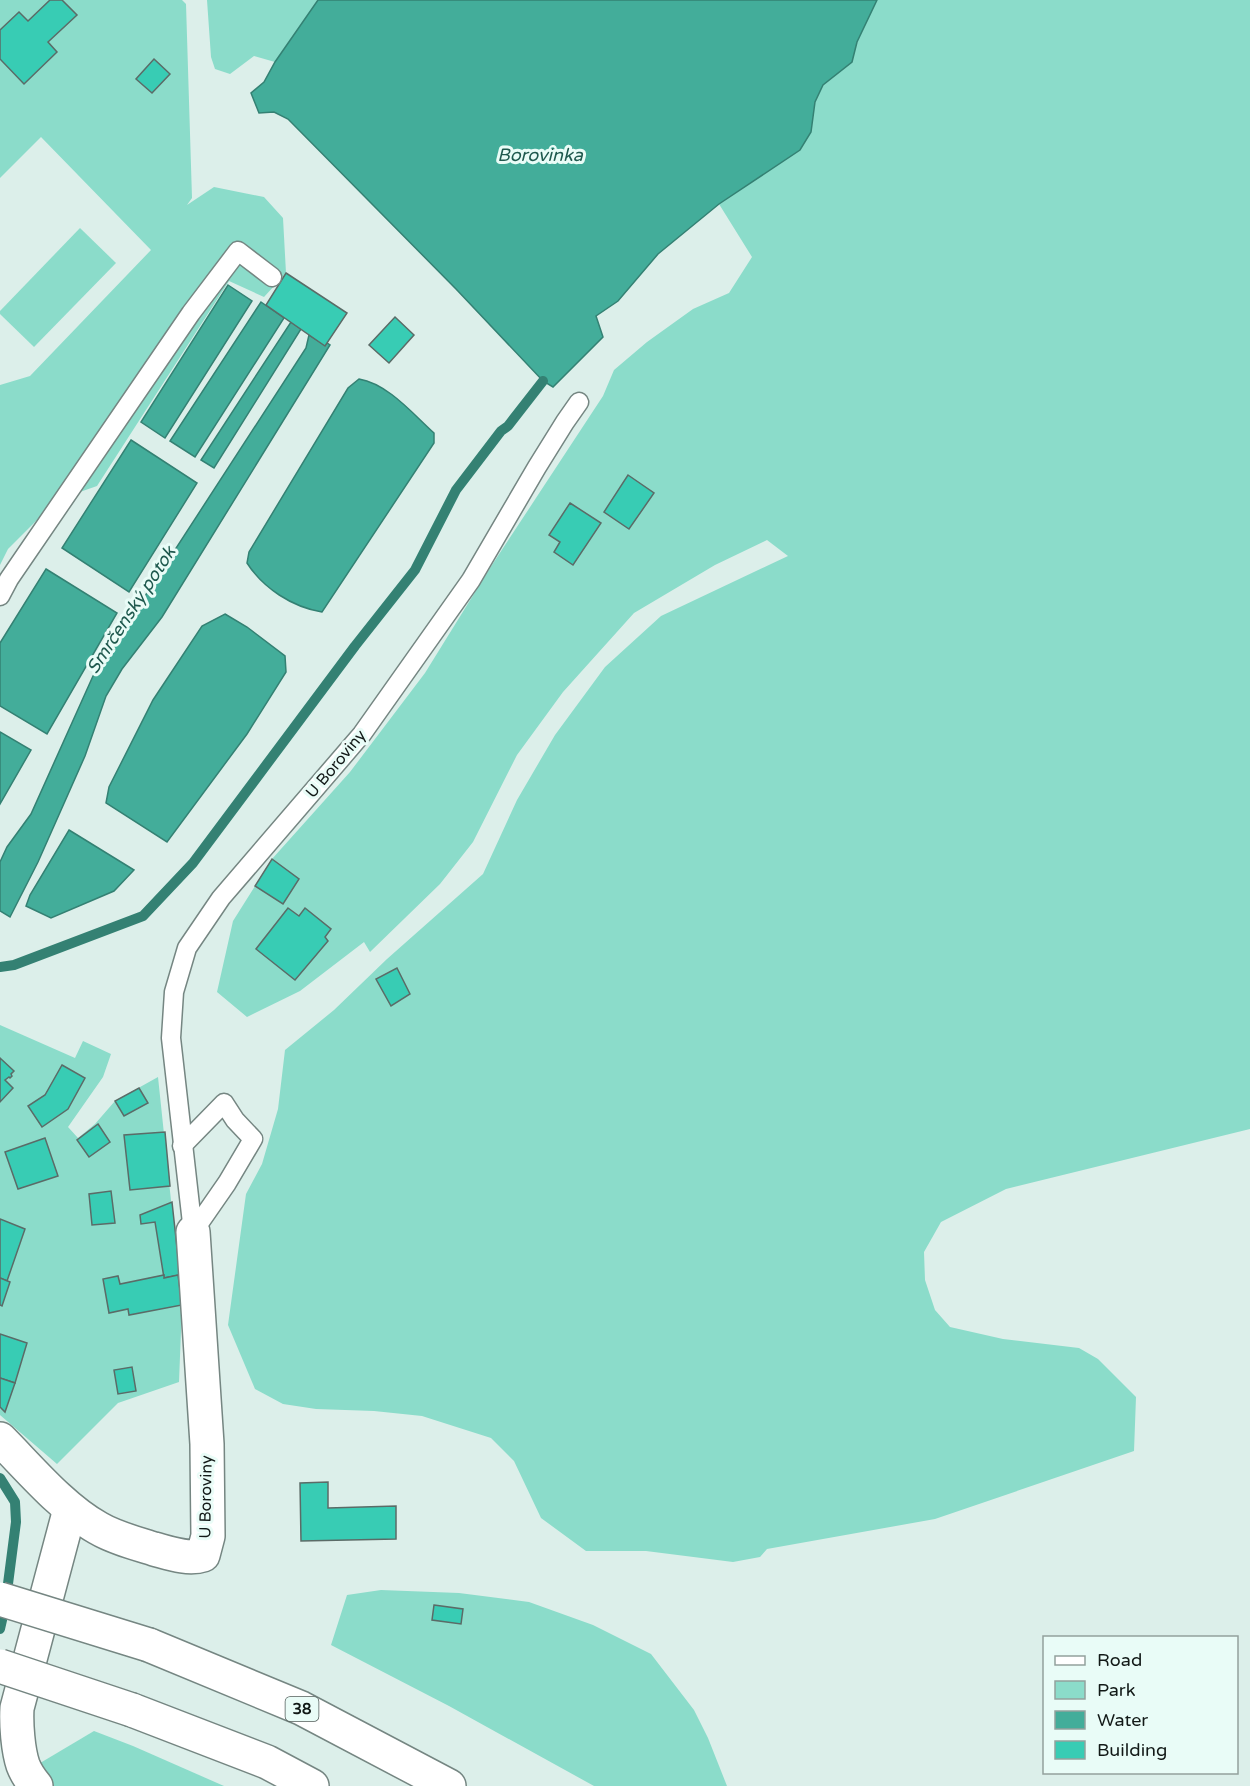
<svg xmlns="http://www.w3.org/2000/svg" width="1250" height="1786" font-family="'Varela Round',sans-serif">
	<rect width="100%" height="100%" fill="#dcefea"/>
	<g fill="#8bdcca">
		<polygon points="0,0 182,0 186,4 192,198 187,205 214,187 264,197 283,218 286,273 264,297 229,281 97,486 57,500 8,549 0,565 0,385 30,376 151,250 41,137 0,178"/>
		<polygon points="207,0 318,0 275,62 254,56 230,74 215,69 211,57"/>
		<polygon points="877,0 1250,0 1250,1129 1006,1189 941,1222 924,1252 925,1280 935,1310 950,1327 1003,1339 1079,1348 1098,1359 1136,1397 1134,1451 935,1519 767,1549 760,1557 733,1562 646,1551 586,1551 541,1518 514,1461 491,1438 422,1416 374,1411 316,1409 283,1404 255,1389 228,1325 246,1194 262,1164 278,1109 285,1050 334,1010 387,959 483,874 517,800 555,735 605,667 661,616 788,556 767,540 715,565 634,613 563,692 517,755 473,842 440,884 370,952 364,942 300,991 247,1017 217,992 233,921 272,859 350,772 425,673 490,568 603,396 614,370 647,342 693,309 729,293 752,257 719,204 800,150 811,132 815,102 823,85 852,62 857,42"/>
		<polygon points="80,228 116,263 34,347 0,314 0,311"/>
		<polygon points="0,1025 75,1058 83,1041 111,1054 103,1077 68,1127 78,1138 95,1124 115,1101 158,1077 182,1305 179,1382 118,1403 57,1464 0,1415"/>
		<polygon points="381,1590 459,1593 529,1602 593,1625 651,1654 694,1710 708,1738 727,1786 594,1786 449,1706 331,1645 347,1595"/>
		<polygon points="94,1731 133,1746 224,1786 19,1786 25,1772"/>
	</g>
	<g fill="#43ad9a" stroke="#348173" stroke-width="1.5">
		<polygon points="318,0 877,0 857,42 852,62 823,85 815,102 811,132 800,150 719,204 658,254 618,301 596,316 603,337 553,387 543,381 456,289 288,119 274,112 259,113 251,93 264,82 275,62"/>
		<polygon points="228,285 252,301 165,438 141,422"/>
		<polygon points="261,302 284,318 195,457 170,441"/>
		<polygon points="291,322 301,329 214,468 201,460"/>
		<polygon points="309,335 325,345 327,343 330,345 162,617 122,669 106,696 85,756 38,862 10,917 0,911 0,862 7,847 31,814 93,676 306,348"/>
		<path d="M359,379C388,384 412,413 434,433V443L322,612C292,607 263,588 247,563L249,552L348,388Z"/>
		<polygon points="131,440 197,483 129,592 62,548"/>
		<polygon points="46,569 117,613 47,734 0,706 0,643"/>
		<polygon points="225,614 247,627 285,656 286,672 247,734 167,842 106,803 109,787 153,700 202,626"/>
		<polygon points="0,732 31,750 0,804"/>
		<polygon points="69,830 134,870 114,891 51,918 26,906 30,895"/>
	</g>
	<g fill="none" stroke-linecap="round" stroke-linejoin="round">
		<g stroke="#348173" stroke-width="10">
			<polyline points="0,967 14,965 143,916 193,863 355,646 415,570 456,490 501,431 508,426 543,381"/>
			<polyline points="0,1478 15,1502 16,1522 5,1607 0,1629"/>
		</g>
	</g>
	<g fill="#38ccb4" stroke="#5b6b67" stroke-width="1.5">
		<polygon points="50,0 62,0 77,15 48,42 57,52 24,84 0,59 0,30 19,12 28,21"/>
		<polygon points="154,59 170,74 152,93 136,79"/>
		<polygon points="286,273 347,313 325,346 266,305"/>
		<polygon points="395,317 414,335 389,363 369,345"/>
		<polygon points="628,475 654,493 629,529 604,512"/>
		<polygon points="570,503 601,523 573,565 554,552 560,542 549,535"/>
		<polygon points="272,859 299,879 283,904 255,886"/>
		<polygon points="288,908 299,916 305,908 331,929 325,937 328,941 295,980 256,949"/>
		<polygon points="397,968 410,994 391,1006 376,979"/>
		<polygon points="0,1058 14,1071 11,1074 12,1076 10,1078 9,1077 5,1080 13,1088 0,1102"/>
		<polygon points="62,1065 85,1078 68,1109 42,1127 28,1106 45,1095"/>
		<polygon points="139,1088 148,1103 124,1116 115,1101"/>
		<polygon points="98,1124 110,1142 89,1157 77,1140"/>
		<polygon points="165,1132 170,1186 130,1190 124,1135"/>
		<polygon points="45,1138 58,1176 18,1189 5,1152"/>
		<polygon points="111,1191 115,1223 92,1225 89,1194"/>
		<polygon points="172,1202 180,1275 164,1278 155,1222 141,1224 140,1215"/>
		<polygon points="0,1219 25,1229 7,1281 0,1278"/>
		<polygon points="164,1275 164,1278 178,1275 182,1305 129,1315 128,1309 109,1313 103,1279 118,1276 120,1284"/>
		<polygon points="0,1278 10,1282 2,1306 0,1305"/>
		<polygon points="0,1334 27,1343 15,1383 0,1378"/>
		<polygon points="132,1367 136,1391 118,1394 114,1370"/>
		<polygon points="0,1378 15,1383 5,1412 0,1407"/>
		<polygon points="328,1482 328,1508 396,1506 396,1539 301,1541 300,1483"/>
		<polygon points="434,1605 463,1609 461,1624 432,1620"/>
	</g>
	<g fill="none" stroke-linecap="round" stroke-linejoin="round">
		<defs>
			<g id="service">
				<polyline points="0,596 9,579 191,313 238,251 272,277"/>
				<polyline points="182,1146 224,1103 235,1120 253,1139 227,1183 193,1232"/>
				<polyline points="193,1232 171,1038 174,992 187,948 221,898 362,734 471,580 537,467 565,422 579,402"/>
			</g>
			<g id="minor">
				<path d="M0,1439C29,1468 62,1508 98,1528C115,1538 135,1543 154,1549C169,1553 188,1560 203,1555L208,1536L207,1444L193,1232"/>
				<path d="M36,1786C31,1780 26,1773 23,1765C18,1750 16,1724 17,1708L70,1509"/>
			</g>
			<g id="trunk">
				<polyline points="149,1645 301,1708 449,1786"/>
				<polyline points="132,1710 267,1762 312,1786"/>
			</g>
		</defs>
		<use href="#service" stroke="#758682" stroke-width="21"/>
		<use href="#minor" stroke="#758682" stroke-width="36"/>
		<use href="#trunk" stroke="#758682" stroke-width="36"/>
		<use href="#service" stroke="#fff" stroke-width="18"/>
		<use href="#minor" stroke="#fff" stroke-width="33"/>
		<use href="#trunk" stroke="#fff" stroke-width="33"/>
		<defs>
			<g id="trunk-bridge">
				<polyline points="0,1599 149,1645"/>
				<polyline points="0,1666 132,1710"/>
			</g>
		</defs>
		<use href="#trunk-bridge" stroke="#758682" stroke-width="36" stroke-linecap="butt"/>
		<use href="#trunk-bridge" stroke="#fff" stroke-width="33"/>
	</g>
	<g text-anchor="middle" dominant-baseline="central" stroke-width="6" stroke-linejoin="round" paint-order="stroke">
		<rect fill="#e9fcf7" stroke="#525d5a" stroke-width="1.5" x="285.5" y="1697" width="33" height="24" rx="4.5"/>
		<g font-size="15" font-weight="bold" fill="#121917">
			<text x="302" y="1709">38</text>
		</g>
		<g font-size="16" fill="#121917" stroke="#e9fcf7">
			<text transform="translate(336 764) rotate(-50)">U Boroviny</text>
			<text transform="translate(206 1497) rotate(-89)">U Boroviny</text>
		</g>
		<g font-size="18" font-style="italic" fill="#1f594e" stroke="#e9fcf7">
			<text x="540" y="155">Borovinka</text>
			<text transform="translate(131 610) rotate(-57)">Smrčenský potok</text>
		</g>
	</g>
	<rect x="1043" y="1636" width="195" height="138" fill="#e9fcf7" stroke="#93a19d" stroke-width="1.5"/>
	<rect x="1055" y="1656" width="30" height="9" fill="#ffffff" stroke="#93a19d" stroke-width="1.5"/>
	<text x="1097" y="1666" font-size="18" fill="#121917">Road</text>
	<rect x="1055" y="1681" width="30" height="18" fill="#8bdcca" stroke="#93a19d" stroke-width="1.5"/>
	<text x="1097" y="1696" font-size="18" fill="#121917">Park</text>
	<rect x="1055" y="1711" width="30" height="18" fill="#43ad9a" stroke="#93a19d" stroke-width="1.5"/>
	<text x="1097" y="1726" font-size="18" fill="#121917">Water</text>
	<rect x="1055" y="1741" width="30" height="18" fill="#38ccb4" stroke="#93a19d" stroke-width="1.5"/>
	<text x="1097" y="1756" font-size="18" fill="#121917">Building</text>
</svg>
